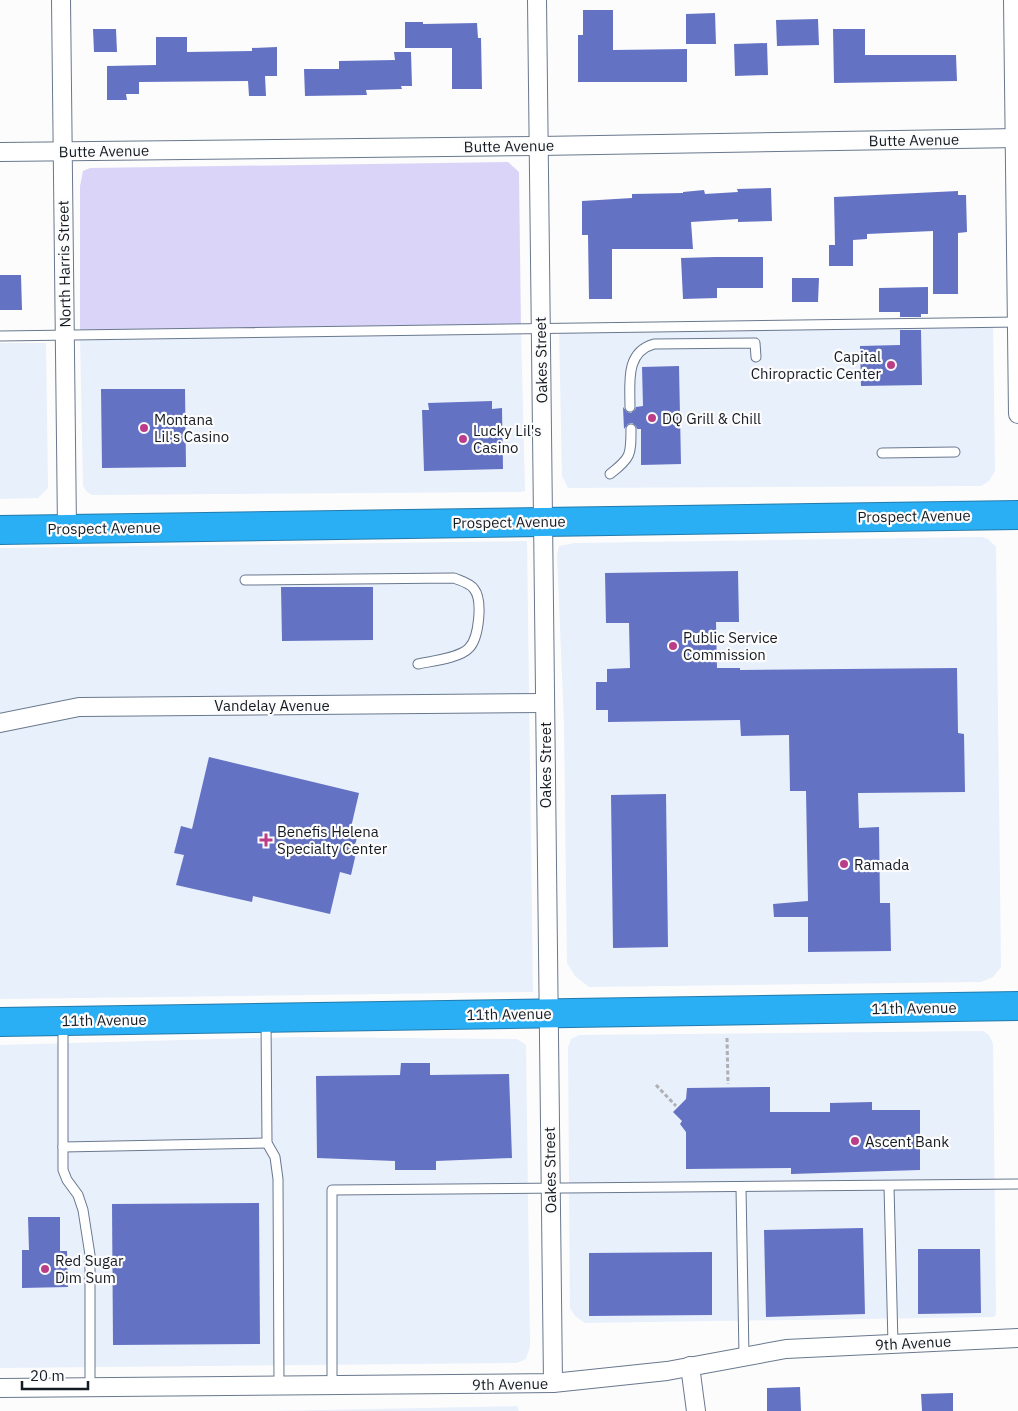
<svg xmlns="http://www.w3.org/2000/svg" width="1018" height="1411" font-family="'IBM Plex Sans',sans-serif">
	<rect width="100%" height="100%" fill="#fcfcfc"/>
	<g fill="#e8f0fc">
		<polygon points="993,322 995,471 989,481 981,486 568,488 562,476 559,328"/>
		<polygon points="521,329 525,491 521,492 92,495 87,492 83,486 80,334"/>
		<polygon points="0,343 46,343 48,488 38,498 0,499"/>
		<polygon points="982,537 988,539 996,547 1001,967 993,977 981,982 589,987 575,976 567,963 564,724 557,555 559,546 575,543"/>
		<polygon points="527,541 533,992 0,999 0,548"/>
		<polygon points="983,1031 989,1035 993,1044 996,1314 994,1317 585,1323 575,1316 570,1308 568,1047 571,1039 579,1035"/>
		<polygon points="296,1037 517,1039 526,1045 530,1347 526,1359 517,1363 0,1368 0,1045"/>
		<polygon points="517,1406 519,1411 273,1411"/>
	</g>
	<polygon fill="#dad4f8" points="508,162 519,172 521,329 80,334 80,186 83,171 90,168"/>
	<g fill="#6472c4">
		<polygon points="583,10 613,10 613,50 687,49 687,82 578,82 578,35 583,35"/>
		<polygon points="715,13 716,44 686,44 686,14"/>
		<polygon points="818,19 819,45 777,46 776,20"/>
		<polygon points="405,22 423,22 423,24 477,23 478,38 481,38 482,89 452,89 452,48 405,48"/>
		<polygon points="93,29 116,29 117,52 94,52"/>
		<polygon points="833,29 865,29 865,55 956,55 957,81 834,83"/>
		<polygon points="156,37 187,37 187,52 252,51 252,48 277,47 277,76 265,76 266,96 249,96 248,81 139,82 139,94 126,94 127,100 107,100 107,66 156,65"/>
		<polygon points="767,43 768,75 735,76 734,44"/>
		<polygon points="394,52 411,52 412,86 401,86 402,89 366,90 367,95 305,96 304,69 339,69 339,61 395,60"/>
		<polygon points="771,188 772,221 738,222 738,219 691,222 693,249 612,249 612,299 589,299 588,235 582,235 582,201 632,198 632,194 683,193 683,192 704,190 705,194 738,192 737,189"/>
		<polygon points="958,191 958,195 966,195 967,232 958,233 958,294 933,294 933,231 867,234 867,239 853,240 853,266 829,266 829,245 835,245 834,197"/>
		<polygon points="715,257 763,257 763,288 717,288 717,298 683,299 681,258"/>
		<polygon points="0,275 21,275 22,310 0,310"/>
		<polygon points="792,278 819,278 818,302 792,302"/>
		<polygon points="928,287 928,314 921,314 921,317 900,317 900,312 879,312 879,288"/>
		<polygon points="900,330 921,330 922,385 861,386 860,346 900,345"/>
		<polygon points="679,366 681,464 641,465 641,429 637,429 636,426 632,423 628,424 624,429 623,407 627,412 631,413 635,410 636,407 643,406 642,367"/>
		<polygon points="101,389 185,389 186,467 102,468"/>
		<polygon points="492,401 492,409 502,408 503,469 424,471 422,410 429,410 428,403"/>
		<polygon points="738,571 739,622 716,622 717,668 740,668 740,670 957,668 958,733 964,734 965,792 858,793 859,828 879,827 880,903 890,903 891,951 808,952 808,917 774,917 773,904 808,901 806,791 790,791 789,735 741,736 740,720 608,722 608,710 596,710 596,682 607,682 607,669 630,668 629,623 606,623 605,573"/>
		<polygon points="281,587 373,587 373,640 282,641"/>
		<polygon points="209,757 359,793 349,836 357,838 354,848 357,849 351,875 340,872 330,914 253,896 252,902 176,885 184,855 174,853 181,826 192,829"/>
		<polygon points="666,794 668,947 613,948 611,795"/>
		<polygon points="401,1063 430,1063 430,1075 509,1074 512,1158 436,1161 436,1170 395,1170 395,1161 317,1158 316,1076 400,1075"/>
		<polygon points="770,1087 770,1112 830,1112 830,1103 872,1102 872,1110 920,1110 920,1170 791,1174 791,1168 686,1169 686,1132 680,1124 682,1121 673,1112 686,1099 687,1088"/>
		<polygon points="259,1203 260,1344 113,1345 112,1204"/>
		<polygon points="28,1217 60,1217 60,1251 67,1251 68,1287 22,1288 22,1250 29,1250"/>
		<polygon points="863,1228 865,1314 766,1317 764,1230"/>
		<polygon points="918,1249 980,1249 981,1313 918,1314"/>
		<polygon points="712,1252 712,1315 589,1316 589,1253"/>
		<polygon points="800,1387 801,1411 767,1411 767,1388"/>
		<polygon points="953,1393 953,1411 922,1411 921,1394"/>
	</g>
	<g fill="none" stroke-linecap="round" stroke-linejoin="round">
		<defs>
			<g id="lane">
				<polyline points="0,336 1018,322"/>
				<path d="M630,407C630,383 625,352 654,344L755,343L756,357"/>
				<polyline points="882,453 955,452"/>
				<path d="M610,474C631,458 631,455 631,429"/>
				<path d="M245,580L454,578C461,581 470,583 474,589C483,600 479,638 469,648C460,658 432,661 418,664"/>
				<polyline points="266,1021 267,1143 275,1157 278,1179 279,1386"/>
				<polyline points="63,1024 63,1170 67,1180 78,1195 83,1210 90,1255 90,1388"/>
				<polyline points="63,1147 267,1143"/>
				<polyline points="889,1186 893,1344"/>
				<polyline points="741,1188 744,1356"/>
				<polyline points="332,1385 332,1190 1018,1184"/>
			</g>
			<g id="street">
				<polyline points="61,0 67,529"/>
				<polyline points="537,0 553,1383"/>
				<polyline points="1013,0 1018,414"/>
				<polyline points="0,152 539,146 1018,138"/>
				<polyline points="0,723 79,707 545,703"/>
				<polyline points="690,1366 696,1411"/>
				<polyline points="0,1388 553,1383 667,1371 786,1349 1018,1338"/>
			</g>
			<g id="highway">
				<polyline points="0,530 1018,515"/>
				<polyline points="0,1022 1018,1006"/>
			</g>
		</defs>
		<use href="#lane" stroke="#69788d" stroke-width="11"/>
		<use href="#street" stroke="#69788d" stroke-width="20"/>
		<use href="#highway" stroke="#237bac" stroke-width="30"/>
		<g stroke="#aeb0b3" stroke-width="3" stroke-dasharray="4 2.5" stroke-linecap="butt">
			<polyline points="727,1038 728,1084"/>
			<polyline points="656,1085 676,1106"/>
		</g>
		<use href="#lane" stroke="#fff" stroke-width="9"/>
		<use href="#street" stroke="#fff" stroke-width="18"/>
		<use href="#highway" stroke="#2aaff5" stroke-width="28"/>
	</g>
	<g fill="#bb3d8a" stroke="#fcfcfc" stroke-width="2">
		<circle cx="891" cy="365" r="5"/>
		<circle cx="652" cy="418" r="5"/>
		<circle cx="144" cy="428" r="5"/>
		<circle cx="463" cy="439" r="5"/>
		<circle cx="673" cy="646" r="5"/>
		<path d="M263.5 832.5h5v5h5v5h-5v5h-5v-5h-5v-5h5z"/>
		<circle cx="844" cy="864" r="5"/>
		<circle cx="855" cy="1141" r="5"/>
		<circle cx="45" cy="1269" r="5"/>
	</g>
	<g text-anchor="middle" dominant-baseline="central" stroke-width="4.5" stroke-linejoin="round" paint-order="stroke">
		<g font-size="15" fill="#151b23" stroke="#fcfcfc">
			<text transform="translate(914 140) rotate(-1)">Butte Avenue</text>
			<text transform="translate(509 146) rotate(-1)">Butte Avenue</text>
			<text transform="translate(104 151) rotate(-1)">Butte Avenue</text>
			<text transform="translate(64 264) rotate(-91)">North Harris Street</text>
			<text transform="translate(541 360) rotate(-91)">Oakes Street</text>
			<text transform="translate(914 516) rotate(-1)">Prospect Avenue</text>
			<text transform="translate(509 522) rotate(-1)">Prospect Avenue</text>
			<text transform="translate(104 528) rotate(-1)">Prospect Avenue</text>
			<text x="272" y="705">Vandelay Avenue</text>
			<text transform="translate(545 765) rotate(-90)">Oakes Street</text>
			<text transform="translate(914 1008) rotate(-1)">11th Avenue</text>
			<text transform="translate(509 1014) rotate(-1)">11th Avenue</text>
			<text transform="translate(104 1020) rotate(-1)">11th Avenue</text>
			<text transform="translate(550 1170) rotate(-91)">Oakes Street</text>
			<text transform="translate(913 1343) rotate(-3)">9th Avenue</text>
			<text transform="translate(510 1384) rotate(-1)">9th Avenue</text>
		</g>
		<g font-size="15" fill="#151b23" stroke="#fcfcfc" text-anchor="start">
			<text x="881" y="356" text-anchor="end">Capital<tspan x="881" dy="17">Chiropractic Center</tspan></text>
			<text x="662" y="418">DQ Grill &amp; Chill</text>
			<text x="154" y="419">Montana<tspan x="154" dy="17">Lil's Casino</tspan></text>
			<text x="473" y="430">Lucky Lil's<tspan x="473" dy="17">Casino</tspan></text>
			<text x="683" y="637">Public Service<tspan x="683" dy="17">Commission</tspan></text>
			<text x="277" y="831">Benefis Helena<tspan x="277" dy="17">Specialty Center</tspan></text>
			<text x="854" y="864">Ramada</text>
			<text x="865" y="1141">Ascent Bank</text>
			<text x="55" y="1260">Red Sugar<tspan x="55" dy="17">Dim Sum</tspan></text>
		</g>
	</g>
	<path d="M22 1381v8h66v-8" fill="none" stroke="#151b23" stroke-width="2.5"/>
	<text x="30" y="1381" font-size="15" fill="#151b23" stroke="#fcfcfc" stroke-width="4" paint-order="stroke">20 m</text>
</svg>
